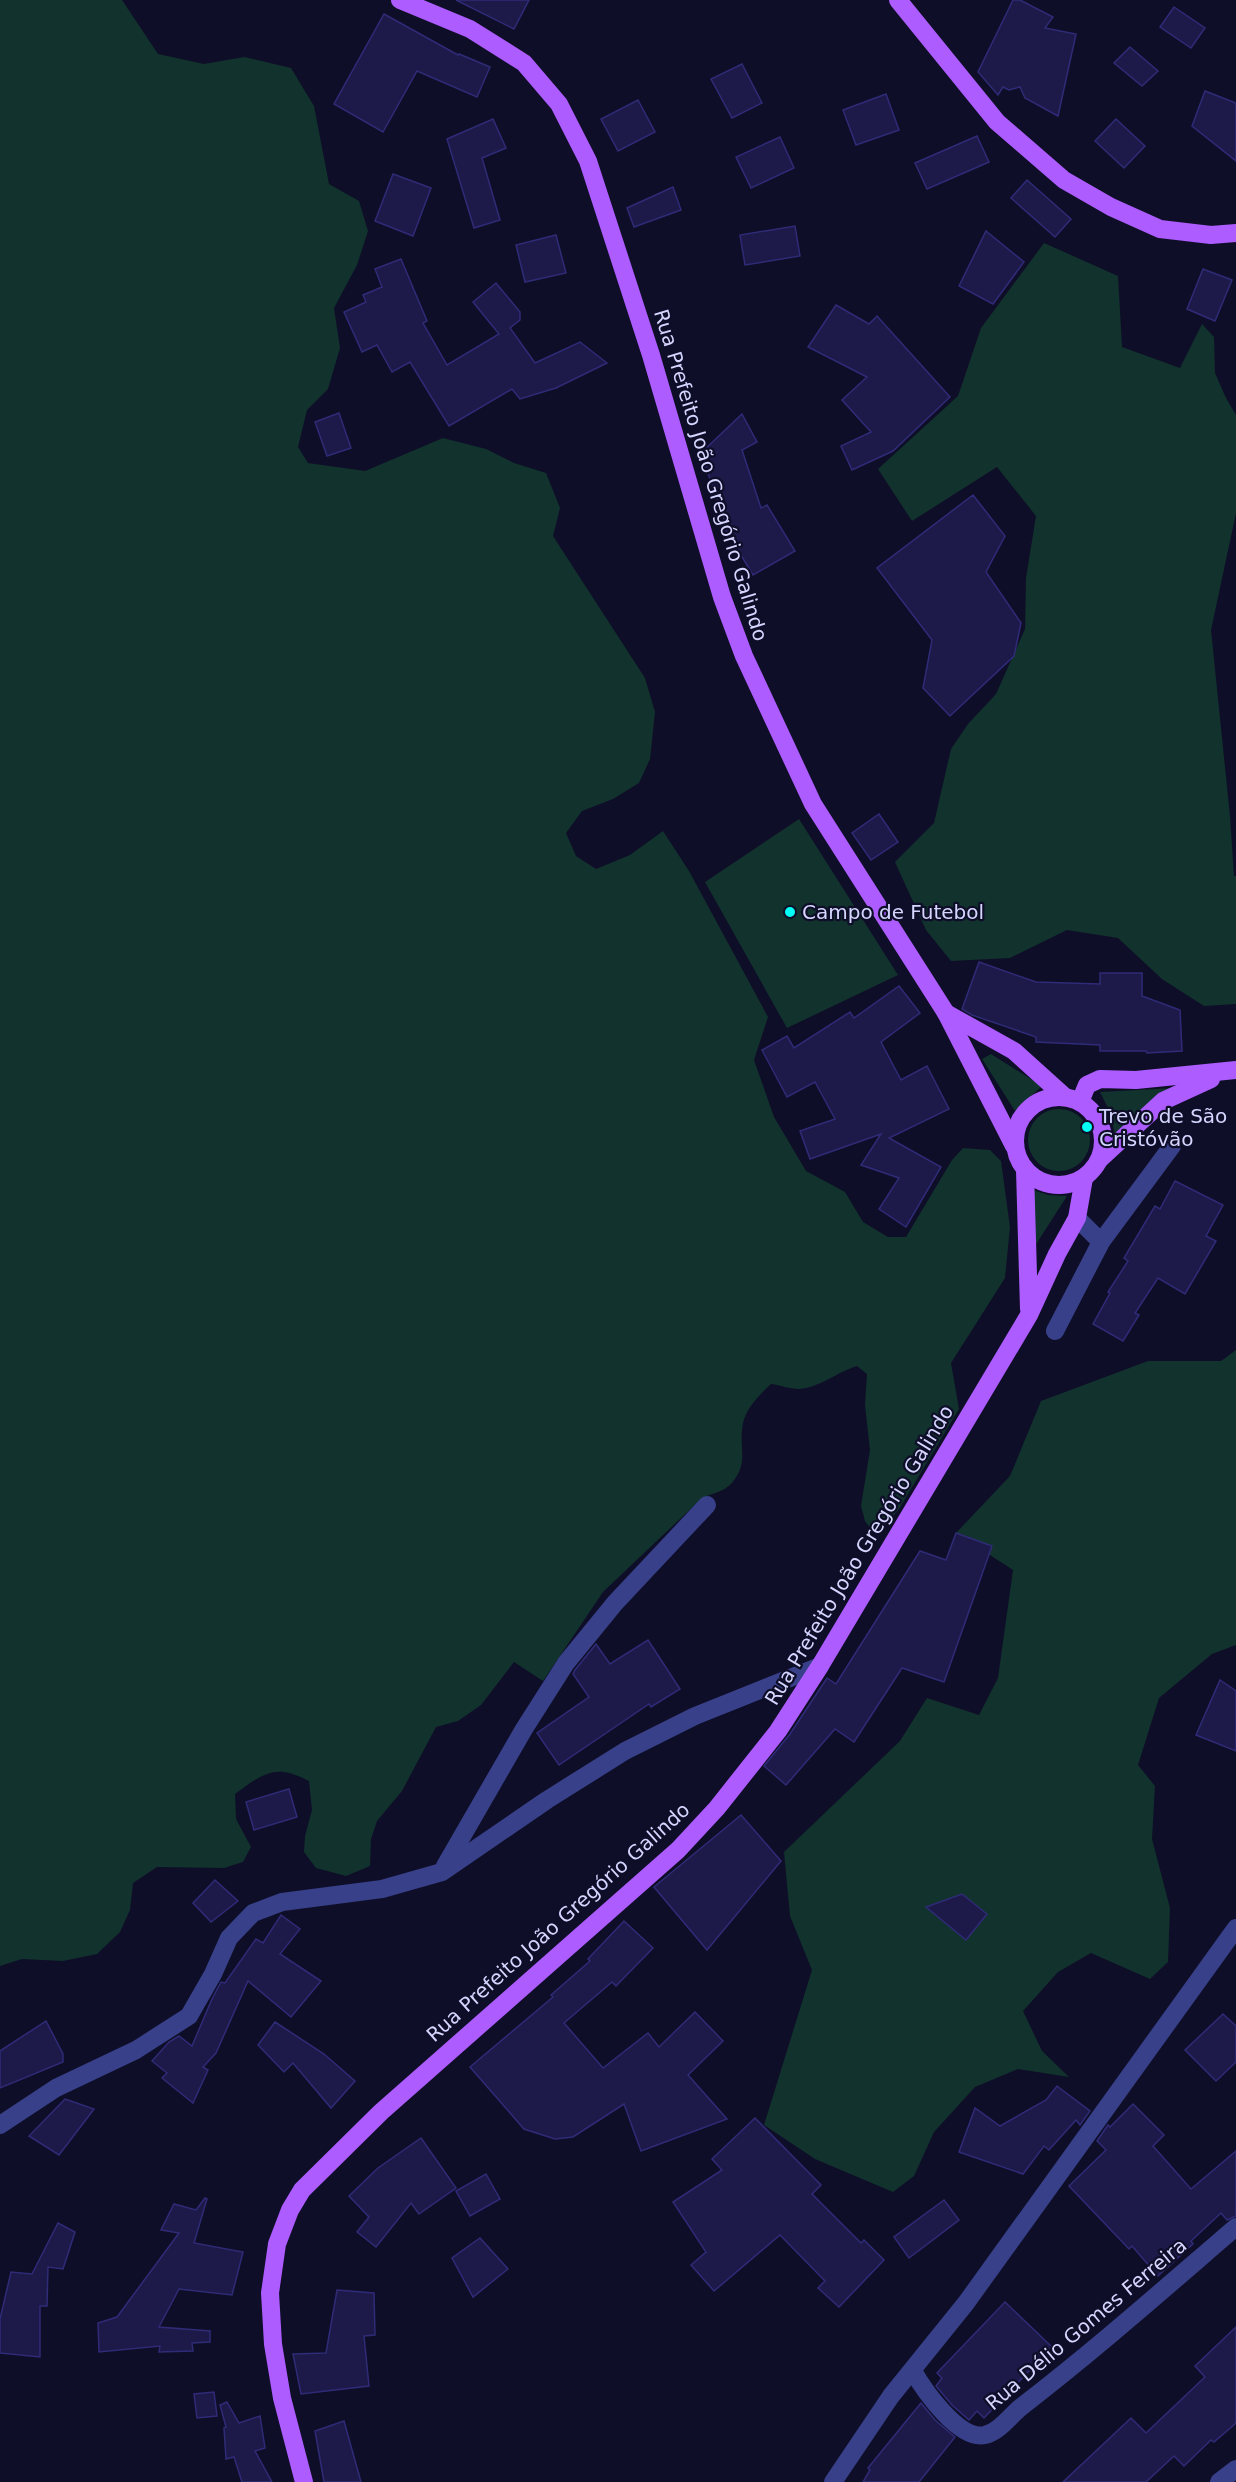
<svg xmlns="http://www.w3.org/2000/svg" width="1236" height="2482" font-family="'DejaVu Sans',sans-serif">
	<rect width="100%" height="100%" fill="#0f0e28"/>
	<g fill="#11322d">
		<path d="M0,0H122L158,54L204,64L244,57L291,68L314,106L329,184L359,201L368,231L357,265L334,308L340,348L328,389L307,410L298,447L308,463L365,471L443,438L486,449L514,463L546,473L560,508L553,536L645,678L655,712L650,759L639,783L613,799L582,811L566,833L576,856L596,869L630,855L663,831L689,871L768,1017L754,1060L774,1117L806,1171L845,1192L863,1222L888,1237H906L952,1160L963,1148L990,1150L1001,1161L1010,1227L1005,1278L951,1363L959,1409L899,1509L885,1526L871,1529L865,1521L861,1506L870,1450L865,1405L867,1374L857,1366C837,1372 821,1387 799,1389C790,1389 780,1385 771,1384C758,1396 743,1411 742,1430C740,1451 748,1463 732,1483C723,1493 709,1493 700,1500L603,1592L543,1681L514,1662L481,1705L458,1721L436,1727L402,1791L377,1821L371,1839L370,1866L346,1876L316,1868L304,1852L305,1836L312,1810L309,1781C275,1763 264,1773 235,1794L236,1819L251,1847L243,1862L224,1868L157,1867L133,1883L130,1910L120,1932L97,1954L63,1961L22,1959L0,1966Z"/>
		<polygon points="1044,243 1118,276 1122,347 1180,368 1202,324 1214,337 1215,373 1226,398 1236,415 1236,513 1211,630 1230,816 1234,876 1236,876 1236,1004 1204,1006 1162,979 1118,938 1067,930 1010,958 951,961 926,930 895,862 934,823 951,749 968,724 996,694 1025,629 1026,578 1036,516 997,467 912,521 878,469 958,396 981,328"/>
		<polygon points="799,819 898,975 787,1028 705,882"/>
		<polygon points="991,1054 1042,1086 1015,1111 982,1059"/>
		<polygon points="1175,1088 1116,1140 1110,1112 1100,1092"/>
		<circle cx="1059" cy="1140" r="31"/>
		<polygon points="1033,1190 1048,1195 1067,1196 1033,1249"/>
		<polygon points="1236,1350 1236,1645 1212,1654 1159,1698 1138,1765 1155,1786 1152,1839 1170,1908 1168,1962 1150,1979 1091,1953 1058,1972 1023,2011 1042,2051 1069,2077 1018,2069 975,2087 934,2132 914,2176 893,2192 815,2159 764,2125 812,1970 790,1916 784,1852 900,1741 927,1698 979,1715 998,1678 1013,1570 956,1533 1010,1476 1041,1401 1148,1361 1221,1361"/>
	</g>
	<g fill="#1d1a4a" stroke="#2f2b77" stroke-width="1.5">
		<polygon points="456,0 529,0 514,29"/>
		<polygon points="1013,0 1020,0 1053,17 1045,28 1076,34 1058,116 1025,98 1020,87 1009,90 1003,87 998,95 978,72"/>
		<polygon points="1174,7 1205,28 1191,48 1160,27"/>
		<polygon points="384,14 458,55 459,54 490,67 477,97 417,71 383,132 334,104"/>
		<polygon points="1130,47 1158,71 1142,86 1114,63"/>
		<polygon points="742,64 762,103 732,118 711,79"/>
		<polygon points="1205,91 1236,103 1236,161 1192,126"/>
		<polygon points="886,94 899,130 856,145 843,110"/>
		<polygon points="638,100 655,132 618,151 601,119"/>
		<polygon points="493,119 506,148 482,158 500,220 474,228 447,139"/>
		<polygon points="1116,119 1145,146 1124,168 1095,141"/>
		<polygon points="977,136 989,162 927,189 915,163"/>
		<polygon points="780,137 794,168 751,188 736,157"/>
		<polygon points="393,174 431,188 413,236 375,221"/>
		<polygon points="1027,180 1071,219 1055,237 1011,198"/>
		<polygon points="673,187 681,210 634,227 627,208"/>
		<polygon points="795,226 800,256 745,265 740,235"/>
		<polygon points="986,231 1024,262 993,304 959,286"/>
		<polygon points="556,235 566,273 525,282 516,245"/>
		<polygon points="401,259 427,321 423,323 447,365 499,334 473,302 496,283 520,312 520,320 510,328 535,363 580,342 607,363 556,388 520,399 512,389 449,426 410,362 392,372 377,345 362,352 344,312 366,302 363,295 382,287 375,269"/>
		<polygon points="1203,269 1232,280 1215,321 1187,309"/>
		<polygon points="836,305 869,324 877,316 950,397 893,451 852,470 841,446 871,432 842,400 867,377 808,347"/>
		<polygon points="339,413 351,448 327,456 315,422"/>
		<polygon points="742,414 757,442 742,450 761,508 767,505 795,551 753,575 725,529 727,528 701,453"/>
		<polygon points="973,495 1005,536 986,572 1021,623 1014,656 950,716 923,688 932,640 877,568"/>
		<polygon points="879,814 898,842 871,860 852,833"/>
		<polygon points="979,962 1036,982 1100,984 1100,973 1142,973 1142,996 1180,1010 1182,1051 1147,1053 1146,1051 1100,1051 1100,1045 1036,1042 1036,1037 972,1015 962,1009"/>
		<polygon points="899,986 920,1013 881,1042 901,1080 927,1066 949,1109 889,1138 941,1167 906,1227 879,1209 899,1178 861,1165 881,1134 810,1159 800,1131 835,1119 815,1082 787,1097 762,1050 787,1036 794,1048 850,1012 854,1018"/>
		<polygon points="1175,1181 1223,1205 1206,1236 1216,1241 1185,1294 1158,1278 1135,1313 1139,1315 1123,1341 1093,1324 1110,1293 1108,1292 1128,1261 1124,1258 1155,1206 1160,1209"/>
		<polygon points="956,1533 992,1546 944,1682 902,1668 854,1742 835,1729 786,1785 764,1766 790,1734 827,1678 836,1684 920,1551 946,1560"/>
		<polygon points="648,1640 680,1689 651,1707 649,1704 559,1765 537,1733 589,1697 573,1674 575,1670 596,1644 610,1664"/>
		<polygon points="1220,1680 1236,1691 1236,1751 1196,1735"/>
		<polygon points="289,1789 297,1817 254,1830 246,1802"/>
		<polygon points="741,1815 781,1861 707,1950 654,1887"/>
		<polygon points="215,1880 238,1901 211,1922 193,1903"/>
		<polygon points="962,1894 987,1914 966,1940 926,1907"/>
		<polygon points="281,1915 300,1929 280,1954 321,1981 291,2017 248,1981 216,2053 203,2067 208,2070 193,2103 162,2078 167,2073 152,2061 169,2042 179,2036 192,2046 212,1999 221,1982 225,1983 256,1939 263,1943"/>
		<polygon points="624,1921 653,1948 616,1986 612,1982 564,2023 603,2068 648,2033 659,2047 695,2012 723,2041 688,2075 727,2119 641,2151 624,2104 573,2137 555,2139 524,2129 470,2067 553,1997 551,1995 590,1961 588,1959"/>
		<polygon points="1223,2014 1236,2026 1236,2062 1216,2081 1185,2050"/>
		<polygon points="46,2021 63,2054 63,2062 0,2088 0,2051"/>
		<polygon points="275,2022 324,2054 355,2081 331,2108 293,2063 284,2072 258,2045"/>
		<polygon points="1057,2086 1090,2111 1080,2125 1076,2120 1049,2150 1044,2146 1023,2174 959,2152 975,2108 1000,2126 1046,2100"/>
		<polygon points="65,2099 94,2109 59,2155 29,2136"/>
		<polygon points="1133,2104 1164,2135 1153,2146 1191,2189 1236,2151 1236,2216 1227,2220 1221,2213 1191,2241 1193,2244 1158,2276 1132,2246 1129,2249 1069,2186 1106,2150 1097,2141 1108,2125 1110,2127"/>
		<polygon points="755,2118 821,2185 812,2194 861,2243 864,2240 884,2260 839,2307 818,2288 825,2281 780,2235 714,2291 691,2265 706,2252 673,2202 722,2170 712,2159"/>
		<polygon points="421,2138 456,2188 419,2214 411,2203 376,2247 357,2232 369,2217 349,2196 378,2168"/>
		<polygon points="486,2174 500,2199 470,2216 456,2191"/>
		<polygon points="205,2198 207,2199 194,2243 243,2252 232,2295 179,2289 159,2327 210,2331 210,2342 192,2343 193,2351 159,2352 160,2346 99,2352 98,2323 117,2317 179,2233 161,2230 174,2204 196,2210"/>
		<polygon points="944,2200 959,2220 909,2258 894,2237"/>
		<polygon points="58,2223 75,2232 63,2269 48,2267 47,2306 40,2306 40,2357 0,2353 0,2319 11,2272 32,2274"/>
		<polygon points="480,2238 508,2269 473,2297 452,2258"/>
		<polygon points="337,2290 374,2293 375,2335 364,2336 369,2386 301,2394 293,2354 326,2353"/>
		<polygon points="1005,2302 1052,2347 984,2418 977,2411 969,2420 952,2405 936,2386 942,2378 937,2373"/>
		<polygon points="1236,2327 1236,2423 1214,2442 1211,2440 1184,2466 1174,2456 1146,2482 1063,2482 1131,2418 1146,2433 1205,2377 1195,2366"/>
		<polygon points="214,2392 217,2416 197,2418 194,2394"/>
		<polygon points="227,2402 239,2423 260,2416 265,2448 255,2451 272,2482 242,2482 234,2457 226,2459 224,2428 226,2427 220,2405"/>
		<polygon points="921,2403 935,2420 955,2437 919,2482 863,2482 870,2470 868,2468"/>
		<polygon points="344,2421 361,2482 324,2482 315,2431"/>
	</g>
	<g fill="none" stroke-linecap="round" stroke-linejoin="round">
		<g stroke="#374089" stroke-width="18">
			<polyline points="1077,1218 1101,1242"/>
			<polyline points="1055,1331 1101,1242 1172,1146"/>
			<polyline points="445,1866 524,1729 566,1663 615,1603 707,1505"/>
			<polyline points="0,2125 56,2088 136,2050 189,2016 213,1974 229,1938 253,1913 282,1902 382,1889 442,1872 547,1800 625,1751 695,1716 820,1666"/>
			<path d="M913,2371C924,2390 959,2441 985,2435C1000,2431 1010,2416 1021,2407C1095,2350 1165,2288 1236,2227"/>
			<polyline points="833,2482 891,2396 966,2303 1236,1928"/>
			<polyline points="1219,2482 1236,2469"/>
		</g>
		<g stroke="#ac5cff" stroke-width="18">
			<polyline points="400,0 470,29 524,63 559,104 588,161 651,355 722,597 744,656 813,804 946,1013 1014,1146"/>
			<polyline points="898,0 997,122 1064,180 1111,207 1160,229 1211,235 1236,233"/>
			<polyline points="946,1013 1014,1051 1065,1097"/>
			<circle cx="1059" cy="1141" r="44"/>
			<polyline points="1080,1102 1087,1085 1100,1079 1136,1080 1236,1070"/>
			<polyline points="1099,1160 1163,1101 1211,1079"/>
			<polyline points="1025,1170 1029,1309"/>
			<polyline points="304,2482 282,2398 273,2344 270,2293 277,2244 290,2210 302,2190 381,2112 678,1850 717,1808 778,1731 820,1666 1029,1315 1057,1254 1077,1218 1084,1178"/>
		</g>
	</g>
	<g fill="#01fff5" stroke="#0f0e28" stroke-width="2">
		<circle cx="790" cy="912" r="6"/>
		<circle cx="1087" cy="1127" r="6"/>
	</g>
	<g text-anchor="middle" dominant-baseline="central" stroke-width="4.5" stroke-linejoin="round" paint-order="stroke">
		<g font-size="20" fill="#d5d6ff" stroke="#0f0e28">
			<text transform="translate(711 475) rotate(73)">Rua Prefeito João Gregório Galindo</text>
			<text transform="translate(859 1555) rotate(-59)">Rua Prefeito João Gregório Galindo</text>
			<text transform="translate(558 1922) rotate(-42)">Rua Prefeito João Gregório Galindo</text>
			<text transform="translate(1086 2324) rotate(-40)">Rua Délio Gomes Ferreira</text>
		</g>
		<g font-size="20" fill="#d5d6ff" stroke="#0f0e28" text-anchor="start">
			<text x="802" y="912">Campo de Futebol</text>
			<text x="1099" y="1116">Trevo de São<tspan x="1099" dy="23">Cristóvão</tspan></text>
		</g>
	</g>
</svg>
